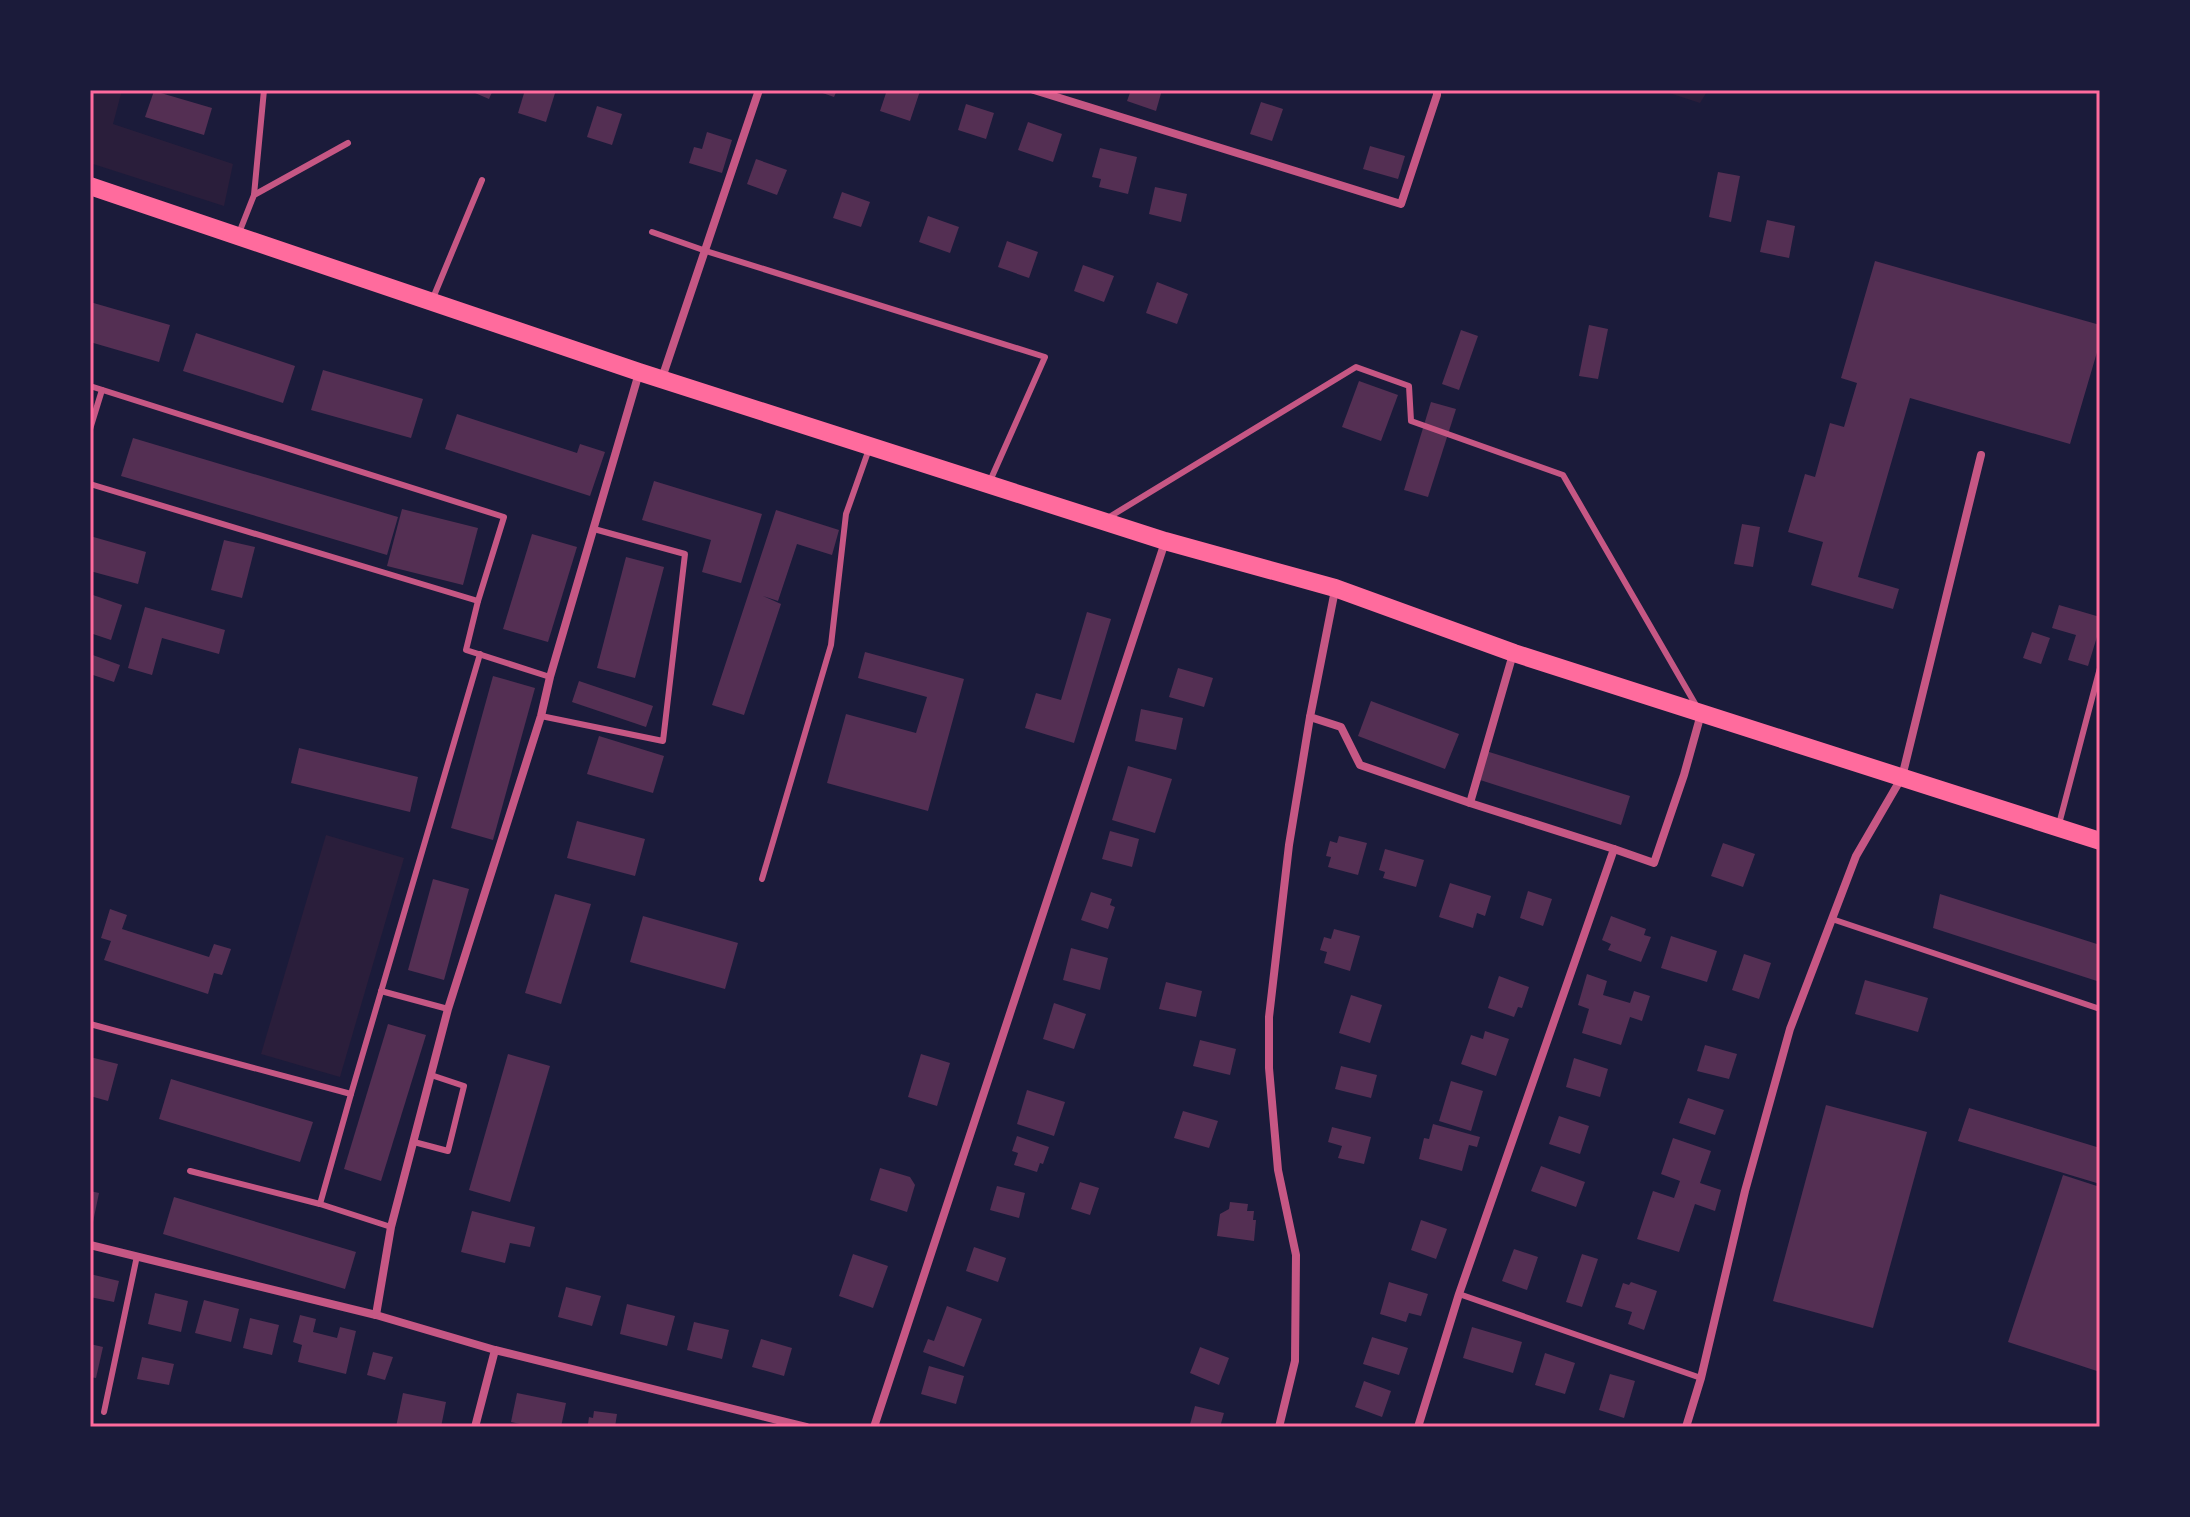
<svg xmlns="http://www.w3.org/2000/svg" width="2190" height="1517" font-family="'Alegreya Sans',sans-serif">
	<rect width="100%" height="100%" fill="#1b1b3a"/>
	<g fill="#2a1e3b">
		<polygon points="90,90 122,90 113,124 233,164 224,206 90,163"/>
		<polygon points="1660,90 1708,90 1700,103"/>
		<polygon points="326,835 404,858 340,1077 261,1054"/>
	</g>
	<g fill="#542f53">
		<polygon points="468,90 493,90 489,99"/>
		<polygon points="525,90 556,90 546,122 518,113"/>
		<polygon points="814,90 837,90 834,97"/>
		<polygon points="887,90 920,91 910,121 880,111"/>
		<polygon points="1131,90 1162,90 1156,111 1127,101"/>
		<polygon points="154,91 212,108 204,135 145,117"/>
		<polygon points="1261,102 1283,109 1272,141 1250,134"/>
		<polygon points="966,104 994,113 986,139 958,130"/>
		<polygon points="597,106 622,114 612,145 587,137"/>
		<polygon points="1028,122 1062,134 1053,162 1018,150"/>
		<polygon points="707,132 732,140 722,173 689,163 694,147 702,149"/>
		<polygon points="1370,146 1405,156 1398,179 1363,169"/>
		<polygon points="1100,148 1137,157 1128,194 1099,187 1101,179 1092,177"/>
		<polygon points="756,159 787,170 777,195 747,184"/>
		<polygon points="1718,172 1740,176 1731,222 1709,217"/>
		<polygon points="1155,187 1187,194 1181,222 1149,214"/>
		<polygon points="842,192 870,202 861,227 833,218"/>
		<polygon points="928,216 959,227 950,253 919,242"/>
		<polygon points="1767,220 1795,226 1789,258 1760,252"/>
		<polygon points="1007,241 1038,252 1029,278 998,267"/>
		<polygon points="1875,261 2100,325 2100,342 2070,444 1910,398 1858,577 1899,589 1893,609 1811,585 1823,542 1788,532 1805,474 1815,477 1830,423 1844,427 1857,383 1841,378"/>
		<polygon points="1083,265 1114,276 1104,302 1074,291"/>
		<polygon points="1157,282 1188,294 1177,324 1146,313"/>
		<polygon points="90,302 170,325 159,362 90,342"/>
		<polygon points="1589,325 1608,329 1598,379 1579,376"/>
		<polygon points="1461,330 1478,336 1459,390 1442,384"/>
		<polygon points="196,333 295,366 283,403 183,371"/>
		<polygon points="323,370 423,399 411,438 311,410"/>
		<polygon points="1359,381 1398,395 1381,441 1342,427"/>
		<polygon points="1431,402 1456,409 1428,497 1404,490"/>
		<polygon points="457,414 577,453 580,444 605,452 590,496 445,449"/>
		<polygon points="133,438 398,517 387,555 121,476"/>
		<polygon points="654,481 762,514 741,583 702,572 711,540 642,520"/>
		<polygon points="402,509 478,528 463,585 387,566"/>
		<polygon points="776,510 839,530 832,555 797,544 778,601 763,596 781,604 744,715 712,705"/>
		<polygon points="1742,524 1760,527 1753,567 1734,564"/>
		<polygon points="532,534 577,547 548,642 503,629"/>
		<polygon points="90,536 146,552 138,584 90,571"/>
		<polygon points="224,540 255,547 242,598 211,590"/>
		<polygon points="626,557 664,567 635,678 597,668"/>
		<polygon points="90,594 122,605 111,640 90,633"/>
		<polygon points="2059,605 2100,617 2100,627 2088,666 2068,660 2076,635 2052,628"/>
		<polygon points="145,607 225,630 219,654 162,638 152,675 128,668"/>
		<polygon points="1087,612 1111,619 1074,743 1025,728 1036,693 1061,700"/>
		<polygon points="2032,632 2050,638 2041,664 2023,658"/>
		<polygon points="865,652 964,679 928,811 827,783 846,714 916,733 927,697 858,678"/>
		<polygon points="90,654 120,665 114,682 90,674"/>
		<polygon points="1178,668 1213,678 1204,707 1169,697"/>
		<polygon points="493,676 535,688 493,840 451,828"/>
		<polygon points="579,681 653,706 646,727 572,702"/>
		<polygon points="1371,701 1459,734 1445,769 1358,736"/>
		<polygon points="1141,709 1183,718 1176,750 1135,741"/>
		<polygon points="599,736 664,756 653,793 587,774"/>
		<polygon points="299,748 418,777 410,812 291,783"/>
		<polygon points="1486,751 1630,796 1621,825 1477,779"/>
		<polygon points="1128,766 1172,779 1155,833 1112,820"/>
		<polygon points="577,821 645,839 635,876 567,858"/>
		<polygon points="1110,831 1139,839 1132,867 1102,859"/>
		<polygon points="1339,836 1367,843 1358,875 1328,867 1331,857 1326,856 1330,841 1337,843"/>
		<polygon points="1723,843 1755,854 1743,887 1711,876"/>
		<polygon points="1385,849 1424,860 1416,887 1383,878 1385,872 1379,870"/>
		<polygon points="433,879 469,889 444,980 408,970"/>
		<polygon points="1450,883 1491,896 1485,916 1477,913 1473,928 1439,917"/>
		<polygon points="1528,891 1552,899 1543,926 1520,918"/>
		<polygon points="1091,892 1112,899 1110,905 1115,907 1108,929 1081,920"/>
		<polygon points="555,894 591,904 561,1004 525,993"/>
		<polygon points="1940,894 2100,945 2100,982 1933,928"/>
		<polygon points="110,909 127,915 122,929 209,957 214,944 231,949 222,975 214,973 208,994 104,960 111,941 101,938"/>
		<polygon points="643,916 738,943 725,989 630,962"/>
		<polygon points="1611,916 1646,929 1644,935 1651,937 1641,962 1608,950 1611,944 1602,940"/>
		<polygon points="1334,929 1360,936 1350,971 1324,963 1327,952 1320,950 1324,937 1331,939"/>
		<polygon points="1671,936 1717,951 1707,982 1661,968"/>
		<polygon points="1071,948 1108,958 1100,990 1063,980"/>
		<polygon points="1744,954 1771,963 1759,999 1732,990"/>
		<polygon points="1587,974 1607,981 1603,995 1630,1003 1634,991 1650,996 1642,1021 1630,1017 1621,1045 1582,1033 1589,1009 1578,1005"/>
		<polygon points="1499,976 1529,987 1522,1008 1518,1007 1514,1017 1488,1008"/>
		<polygon points="1865,980 1928,998 1918,1032 1855,1014"/>
		<polygon points="1166,982 1202,991 1196,1017 1159,1009"/>
		<polygon points="1351,995 1382,1005 1370,1043 1339,1033"/>
		<polygon points="1054,1003 1086,1014 1074,1049 1043,1039"/>
		<polygon points="388,1024 426,1035 381,1181 344,1169"/>
		<polygon points="1485,1031 1509,1039 1496,1076 1461,1064 1471,1035 1483,1039"/>
		<polygon points="1200,1040 1236,1049 1230,1075 1193,1066"/>
		<polygon points="1705,1045 1737,1054 1729,1079 1697,1071"/>
		<polygon points="508,1054 550,1066 510,1202 469,1190"/>
		<polygon points="921,1054 950,1063 937,1106 908,1097"/>
		<polygon points="90,1057 118,1064 108,1101 90,1096"/>
		<polygon points="1574,1058 1608,1069 1600,1097 1566,1087"/>
		<polygon points="1341,1066 1377,1075 1371,1098 1335,1089"/>
		<polygon points="171,1079 313,1122 300,1162 159,1119"/>
		<polygon points="1451,1081 1483,1091 1471,1131 1439,1121"/>
		<polygon points="1027,1090 1065,1102 1054,1136 1017,1124"/>
		<polygon points="1688,1098 1724,1110 1715,1135 1679,1123"/>
		<polygon points="1826,1105 1927,1132 1873,1328 1773,1301"/>
		<polygon points="1969,1108 2100,1148 2100,1184 1958,1141"/>
		<polygon points="1183,1111 1218,1121 1209,1148 1174,1138"/>
		<polygon points="1559,1116 1589,1126 1580,1154 1549,1144"/>
		<polygon points="1433,1124 1480,1137 1477,1147 1469,1145 1462,1171 1419,1159 1424,1138 1429,1139"/>
		<polygon points="1332,1127 1371,1137 1364,1164 1338,1158 1342,1146 1328,1142"/>
		<polygon points="1017,1136 1049,1147 1043,1164 1040,1163 1037,1172 1014,1165 1018,1153 1012,1151"/>
		<polygon points="1673,1138 1711,1151 1700,1183 1721,1190 1715,1211 1695,1204 1679,1252 1637,1239 1653,1191 1674,1198 1680,1181 1661,1174"/>
		<polygon points="1541,1166 1585,1182 1576,1207 1531,1191"/>
		<polygon points="880,1168 910,1177 915,1185 907,1212 870,1200"/>
		<polygon points="2063,1175 2100,1187 2100,1372 2008,1342"/>
		<polygon points="1080,1182 1099,1188 1090,1215 1071,1209"/>
		<polygon points="997,1186 1025,1193 1019,1218 990,1210"/>
		<polygon points="90,1191 99,1193 93,1222 90,1221"/>
		<polygon points="174,1197 356,1252 345,1289 163,1234"/>
		<polygon points="1230,1202 1248,1204 1247,1211 1254,1211 1253,1220 1256,1220 1254,1241 1217,1236 1220,1214 1229,1209"/>
		<polygon points="472,1211 535,1227 530,1247 510,1243 505,1263 461,1252"/>
		<polygon points="1421,1220 1447,1229 1436,1259 1411,1250"/>
		<polygon points="974,1247 1006,1258 998,1282 966,1271"/>
		<polygon points="1514,1249 1538,1257 1527,1290 1502,1281"/>
		<polygon points="853,1254 888,1266 873,1308 839,1296"/>
		<polygon points="1582,1254 1598,1259 1582,1307 1566,1302"/>
		<polygon points="90,1274 119,1281 114,1302 90,1297"/>
		<polygon points="1389,1282 1428,1294 1421,1316 1409,1313 1406,1322 1380,1314"/>
		<polygon points="1631,1282 1657,1291 1644,1330 1628,1324 1632,1312 1615,1307 1623,1283 1629,1285"/>
		<polygon points="566,1287 601,1296 592,1326 558,1317"/>
		<polygon points="155,1293 188,1301 181,1332 148,1324"/>
		<polygon points="204,1300 239,1309 231,1342 195,1333"/>
		<polygon points="627,1304 675,1316 667,1346 620,1334"/>
		<polygon points="947,1306 982,1319 964,1367 923,1352 928,1339 934,1341"/>
		<polygon points="300,1315 316,1319 313,1332 337,1338 340,1327 356,1331 346,1374 298,1362 302,1345 293,1342"/>
		<polygon points="250,1318 279,1325 272,1355 243,1348"/>
		<polygon points="694,1322 729,1330 722,1359 687,1350"/>
		<polygon points="1472,1327 1522,1342 1513,1373 1463,1358"/>
		<polygon points="1372,1337 1408,1348 1399,1375 1363,1364"/>
		<polygon points="761,1339 792,1348 784,1376 752,1367"/>
		<polygon points="90,1344 103,1347 96,1378 90,1377"/>
		<polygon points="1200,1347 1229,1358 1219,1385 1190,1373"/>
		<polygon points="373,1352 393,1357 385,1380 367,1375"/>
		<polygon points="1545,1353 1575,1363 1565,1394 1535,1385"/>
		<polygon points="142,1357 174,1364 169,1385 137,1379"/>
		<polygon points="929,1366 964,1376 956,1404 921,1394"/>
		<polygon points="1610,1374 1635,1381 1624,1418 1599,1410"/>
		<polygon points="1364,1381 1391,1391 1382,1417 1355,1407"/>
		<polygon points="403,1393 446,1402 441,1427 396,1427"/>
		<polygon points="517,1393 566,1403 561,1427 534,1427 511,1422"/>
		<polygon points="1195,1406 1224,1413 1220,1427 1202,1427 1190,1424"/>
		<polygon points="594,1411 617,1414 615,1427 591,1427 592,1425 588,1424 589,1417 593,1418"/>
	</g>
	<g fill="none" stroke-linecap="round" stroke-linejoin="round">
		<g stroke="#c65784" stroke-width="6">
			<polyline points="254,195 264,90"/>
			<polyline points="652,232 706,251 1045,357 990,481"/>
			<polyline points="239,233 254,195 348,143"/>
			<polyline points="433,298 482,180"/>
			<polyline points="90,386 504,517 478,601 466,650 550,677"/>
			<polyline points="90,429 102,390"/>
			<polyline points="90,484 478,601"/>
			<polyline points="1106,519 1356,367 1409,386 1411,421 1563,475 1697,707"/>
			<polyline points="541,716 663,741 685,554 594,529"/>
			<polyline points="2059,824 2100,668"/>
			<polyline points="762,879 831,645 846,514 869,449"/>
			<polyline points="1832,919 2100,1009"/>
			<polyline points="381,991 448,1009"/>
			<polyline points="90,1024 351,1094 480,654"/>
			<polyline points="351,1094 320,1204 391,1227"/>
			<polyline points="414,1142 448,1151 464,1086 431,1075"/>
			<polyline points="190,1171 320,1204"/>
			<polyline points="1459,1294 1701,1378"/>
			<polyline points="104,1412 137,1256"/>
		</g>
		<g stroke="#c65784" stroke-width="8">
			<polyline points="1034,90 1401,204 1437,95 1437,90"/>
			<polyline points="662,378 759,90"/>
			<polyline points="1335,590 1310,717 1341,727 1360,765 1470,803 1614,849 1459,1294 1418,1427"/>
			<polyline points="1470,803 1513,654"/>
			<polyline points="1614,849 1654,863 1684,775 1701,714"/>
			<polyline points="90,1245 376,1315 495,1350 806,1427"/>
			<polyline points="376,1315 391,1227 448,1009 541,716 550,677 639,373"/>
			<polyline points="475,1427 495,1350"/>
			<polyline points="874,1427 1165,542"/>
			<polyline points="1279,1427 1295,1361 1296,1255 1278,1170 1269,1068 1269,1017 1289,845 1310,717"/>
			<polyline points="1686,1427 1701,1378 1745,1191 1790,1029 1856,856 1902,777 1981,455"/>
		</g>
		<polyline stroke="#ff6b9d" stroke-width="18" points="90,186 639,372 1165,541 1335,588 1514,653 2100,841"/>
	</g>
	<rect width="2190" height="1517" fill="none" stroke="#1b1b3a" stroke-width="184"/>
	<rect x="92" y="92" width="2006" height="1333" fill="none" stroke="#ff6b9d" stroke-width="3"/>
</svg>
